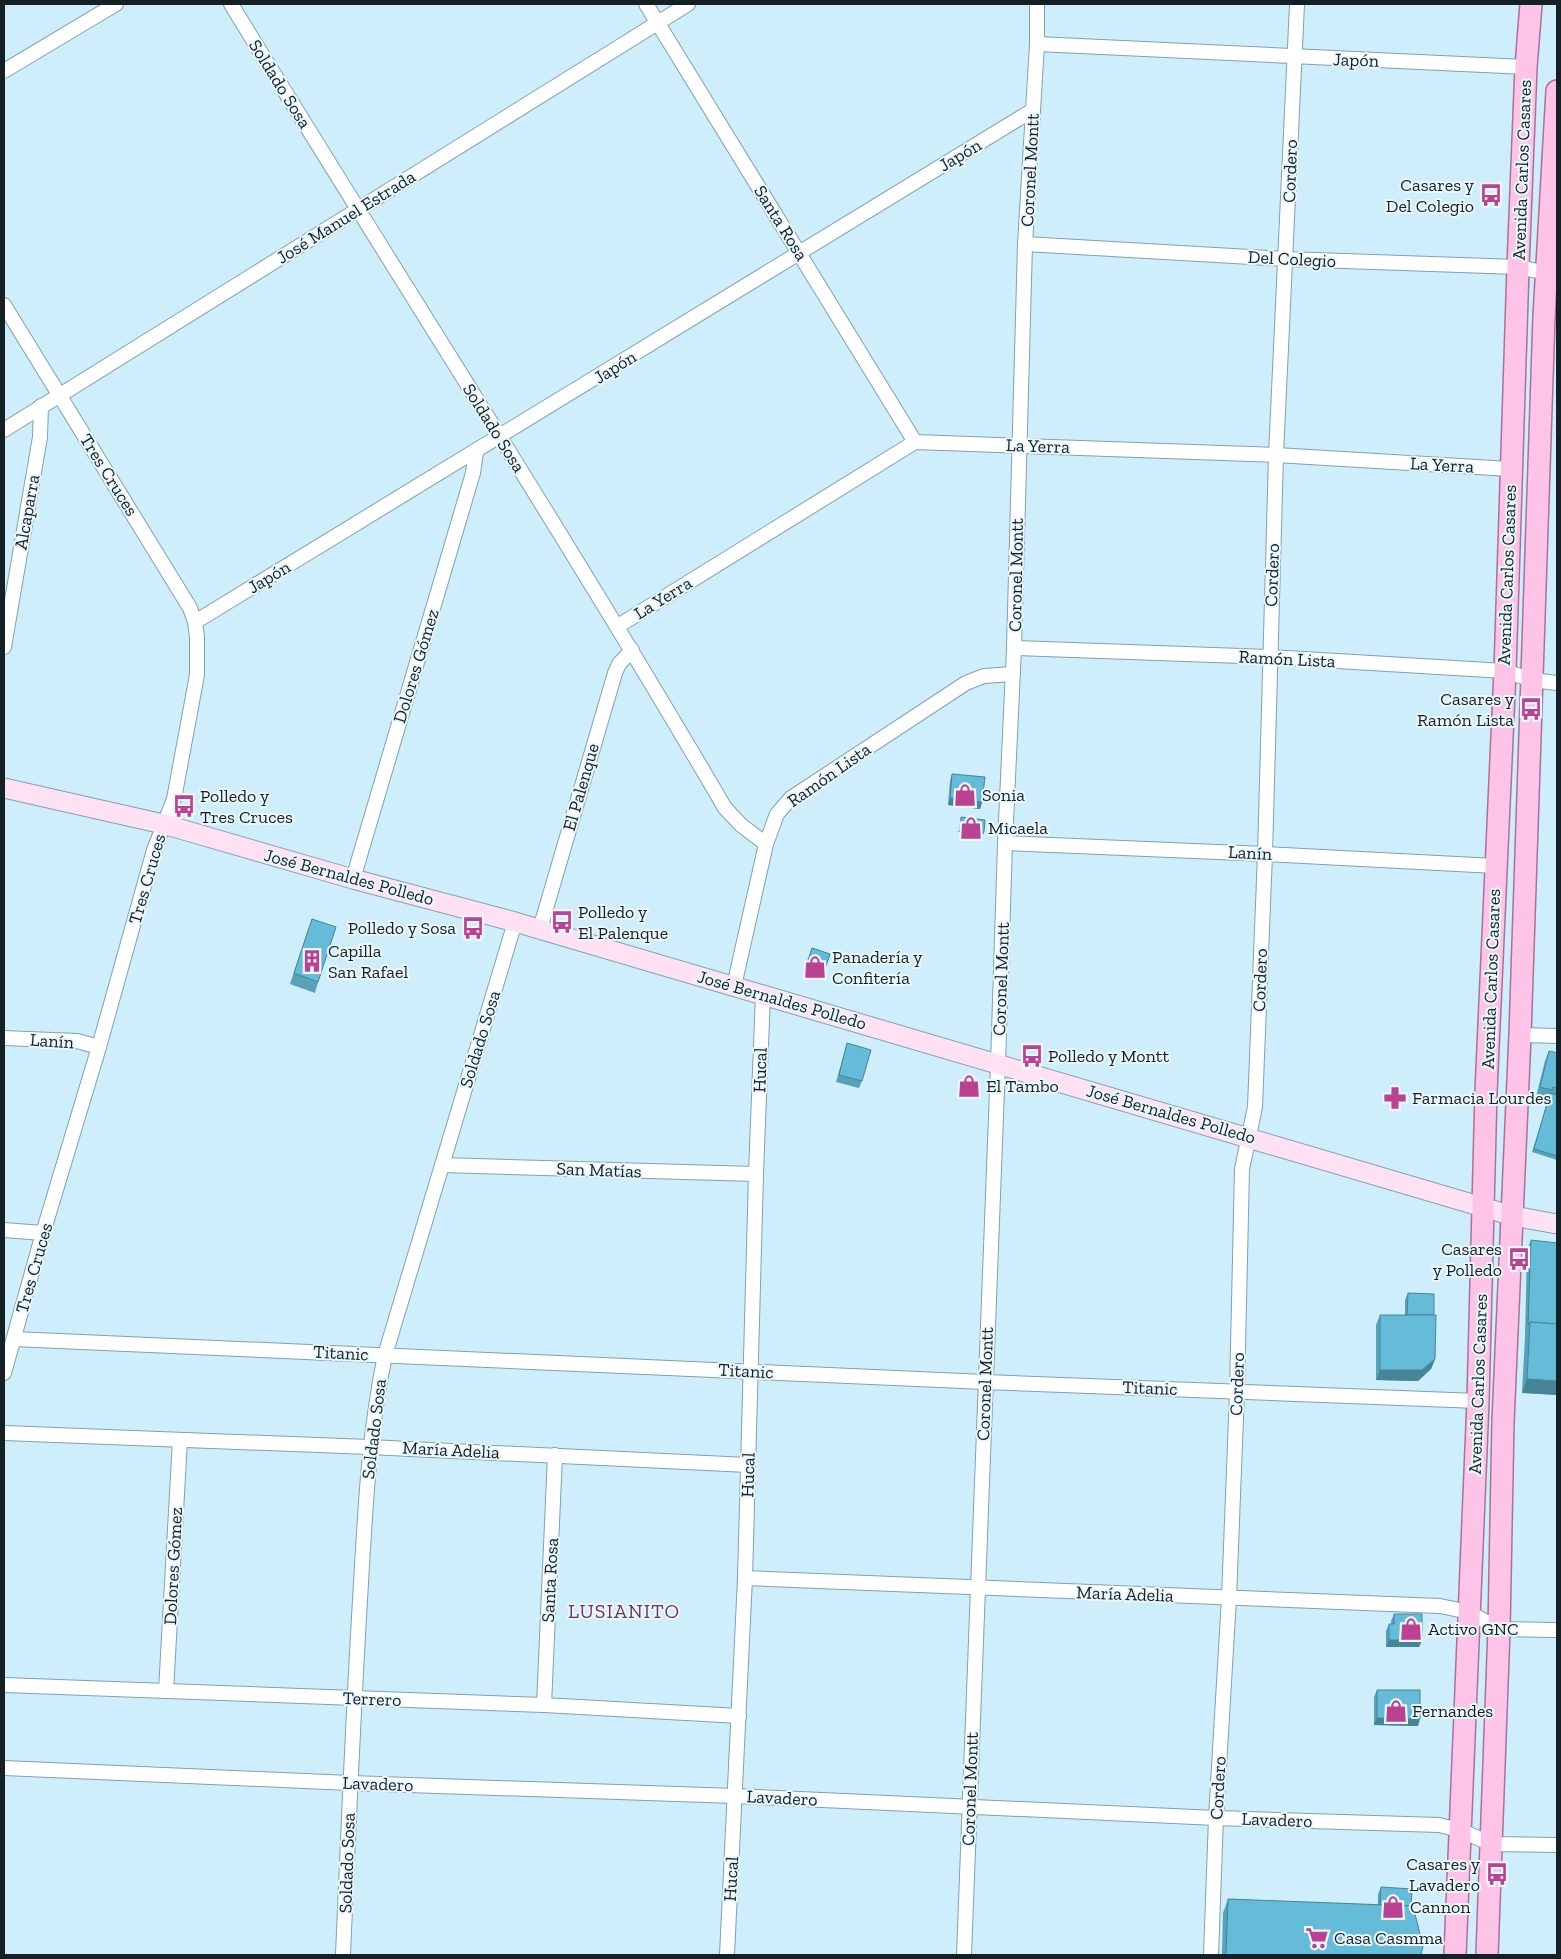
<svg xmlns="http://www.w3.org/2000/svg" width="1561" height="1959" font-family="'Zilla Slab',serif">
	<rect width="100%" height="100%" fill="#cdeefa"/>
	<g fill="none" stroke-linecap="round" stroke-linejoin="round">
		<defs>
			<g id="minor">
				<path d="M231,4C395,272 566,536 725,808L741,825L766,844"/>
				<polyline points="646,4 915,442"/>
				<polyline points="1037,44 1526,67"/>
				<polyline points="4,71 116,4"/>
				<polyline points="1025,244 1286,259 1518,267 1557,275"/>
				<polyline points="4,305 190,608 195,622 197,637 197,675 174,799 154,850 99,1047 43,1233 4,1373"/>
				<polyline points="4,430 688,4"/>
				<polyline points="195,622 1033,110"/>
				<polyline points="618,626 915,442 1276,455 1510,469"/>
				<polyline points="4,647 40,437 41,406"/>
				<polyline points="1014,648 1270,657 1505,671 1532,680 1557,683"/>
				<polyline points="1005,843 1265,854 1495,866"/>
				<polyline points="353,879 473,473 476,452"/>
				<polyline points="540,929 615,673 619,664 632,650"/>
				<polyline points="734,986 766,844 777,814 791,798 966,683 984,676 1013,674"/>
				<polyline points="1520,1035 1557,1036"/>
				<polyline points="4,1038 77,1041 99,1047"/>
				<polyline points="442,1165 756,1174"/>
				<polyline points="4,1230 43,1233"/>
				<polyline points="14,1339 985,1382 1478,1401"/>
				<polyline points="4,1433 369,1447 748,1465"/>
				<polyline points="745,1578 1440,1606 1469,1612 1499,1629 1557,1630"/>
				<polyline points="4,1685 544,1705 739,1716"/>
				<polyline points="166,1691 180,1440"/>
				<polyline points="544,1705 555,1455"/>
				<polyline points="4,1768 350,1783 735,1796 1216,1818 1439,1825 1460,1830 1491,1844 1557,1845"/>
				<path d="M343,1955C348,1837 353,1718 360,1600C365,1516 368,1437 385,1355L515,922"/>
				<polyline points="727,1955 745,1578 756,1174 763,994"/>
				<polyline points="964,1955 998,1064 1005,843 1014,648 1025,244 1037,44 1037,4"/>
				<polyline points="1211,1955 1216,1818 1229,1598 1237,1392 1242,1169 1255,1107 1265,854 1276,455 1297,4"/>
			</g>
			<polyline id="secondary" points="4,788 163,824 353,879 515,922 1513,1216 1557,1224"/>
			<g id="primary">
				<polyline points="1455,1955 1478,1401 1486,1092 1505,671 1518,267 1526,67 1531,4"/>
				<polyline points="1487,1955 1499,1629 1503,1422 1520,1035 1544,317 1557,91"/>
			</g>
		</defs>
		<use href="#minor" stroke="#82a1ac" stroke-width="16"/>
		<use href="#secondary" stroke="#82a1ac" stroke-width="21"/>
		<use href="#primary" stroke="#ab7198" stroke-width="24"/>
		<use href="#minor" stroke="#fff" stroke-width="14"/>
		<use href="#secondary" stroke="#fee1f3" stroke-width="19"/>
		<use href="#primary" stroke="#fdc4e7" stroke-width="21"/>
	</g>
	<g fill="#56a2ba">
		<polygon points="952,774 982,802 980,809 948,805 950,781"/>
		<polygon points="308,930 318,982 315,993 290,984"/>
		<polygon points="812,948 830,954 821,979 804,973"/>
		<polygon points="847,1043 862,1081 859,1088 836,1082"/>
		<polygon points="1549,1051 1557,1053 1557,1160 1532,1152 1548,1100 1536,1097 1545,1061"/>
		<polygon points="1531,1240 1557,1395 1522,1393 1525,1336 1527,1250"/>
		<polygon points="1408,1293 1435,1359 1431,1369 1418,1381 1376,1380 1376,1325 1380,1315 1405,1315 1405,1300"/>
		<polygon points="1394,1614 1422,1640 1419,1647 1386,1647 1386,1631 1389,1624 1391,1624 1391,1621"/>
		<polygon points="1377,1690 1418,1726 1374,1725 1374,1697"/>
		<polygon points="1381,1887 1411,1906 1421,1955 1222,1955 1223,1913 1228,1899 1378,1905 1378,1894"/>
	</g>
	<g fill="#468497">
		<polygon points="950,798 982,802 980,809 948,805"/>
		<polygon points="960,829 984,832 983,835 958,832"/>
		<polygon points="1435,1359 1431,1369 1418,1381 1376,1380 1380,1370"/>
		<polygon points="1527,1379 1557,1381 1557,1395 1522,1393"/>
		<polygon points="1389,1640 1422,1640 1419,1647 1386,1647"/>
		<polygon points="1377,1718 1420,1719 1418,1726 1374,1725"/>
	</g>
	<g fill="#64bcd8" stroke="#468497">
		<polygon points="952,774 985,777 982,802 950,798"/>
		<polygon points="961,817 985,820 984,832 960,829"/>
		<polygon points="312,919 336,927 318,982 294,973"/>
		<polygon points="812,948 830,954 824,972 806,966"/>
		<polygon points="847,1043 871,1050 862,1081 839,1075"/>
		<polygon points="1549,1051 1557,1053 1557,1088 1553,1087 1552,1090 1540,1087"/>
		<polygon points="1550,1093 1557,1095 1557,1156 1534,1149"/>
		<polygon points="1531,1240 1557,1243 1557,1324 1530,1322 1528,1325"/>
		<polygon points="1408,1293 1434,1294 1434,1315 1407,1315"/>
		<polygon points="1380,1315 1436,1315 1435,1359 1422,1370 1380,1370"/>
		<polygon points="1530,1322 1557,1324 1557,1381 1527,1379"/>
		<polygon points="1394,1614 1422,1614 1422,1640 1389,1640 1389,1624 1394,1624"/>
		<polygon points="1377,1690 1420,1690 1420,1719 1377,1718"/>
		<polygon points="1381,1887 1412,1889 1411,1906 1380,1905"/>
		<polygon points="1228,1899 1413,1906 1423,1946 1421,1955 1226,1955"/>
	</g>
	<defs>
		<symbol id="bus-bare" viewBox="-9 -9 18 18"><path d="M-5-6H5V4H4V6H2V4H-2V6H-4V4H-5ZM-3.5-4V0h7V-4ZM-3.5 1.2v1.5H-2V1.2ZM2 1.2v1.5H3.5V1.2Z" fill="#bb4193" stroke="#eaf7fc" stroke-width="2.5" paint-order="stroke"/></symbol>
		<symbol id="shop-bare" viewBox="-9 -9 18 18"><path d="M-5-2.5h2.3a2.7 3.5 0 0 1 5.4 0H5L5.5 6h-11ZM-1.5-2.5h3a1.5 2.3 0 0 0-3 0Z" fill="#bb4193" stroke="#eaf7fc" stroke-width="2.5" paint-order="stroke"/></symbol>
		<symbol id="building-bare" viewBox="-9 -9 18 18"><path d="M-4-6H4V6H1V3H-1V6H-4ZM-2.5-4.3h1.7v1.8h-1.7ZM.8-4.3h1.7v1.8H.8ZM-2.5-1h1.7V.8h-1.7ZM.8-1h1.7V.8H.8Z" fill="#bb4193" stroke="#eaf7fc" stroke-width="2.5" paint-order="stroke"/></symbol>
		<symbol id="pharmacy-bare" viewBox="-9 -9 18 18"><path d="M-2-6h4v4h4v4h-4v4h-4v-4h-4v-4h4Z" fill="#bb4193" stroke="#eaf7fc" stroke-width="2.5" paint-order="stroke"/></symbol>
		<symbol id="supermarket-bare" viewBox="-9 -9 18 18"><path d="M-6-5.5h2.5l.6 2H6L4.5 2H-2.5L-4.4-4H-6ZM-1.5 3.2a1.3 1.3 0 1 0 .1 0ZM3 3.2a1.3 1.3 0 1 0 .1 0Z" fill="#bb4193" stroke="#eaf7fc" stroke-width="2.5" paint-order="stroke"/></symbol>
	</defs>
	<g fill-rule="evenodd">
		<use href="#bus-bare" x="1475" y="179" width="32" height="32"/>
		<use href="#bus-bare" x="1515" y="693" width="32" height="32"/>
		<use href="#shop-bare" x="949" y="779" width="32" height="32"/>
		<use href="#bus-bare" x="168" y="790" width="32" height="32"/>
		<use href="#shop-bare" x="955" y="812" width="32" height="32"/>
		<use href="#bus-bare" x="546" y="906" width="32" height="32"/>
		<use href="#bus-bare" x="457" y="912" width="32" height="32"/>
		<use href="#building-bare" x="296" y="945" width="32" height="32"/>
		<use href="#shop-bare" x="799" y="951" width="32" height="32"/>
		<use href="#bus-bare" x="1016" y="1040" width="32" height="32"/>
		<use href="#shop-bare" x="953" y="1070" width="32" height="32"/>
		<use href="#pharmacy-bare" x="1379" y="1082" width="32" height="32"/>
		<use href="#bus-bare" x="1503" y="1243" width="32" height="32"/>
		<use href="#shop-bare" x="1395" y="1613" width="32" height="32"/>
		<use href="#shop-bare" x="1380" y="1695" width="32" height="32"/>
		<use href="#bus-bare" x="1481" y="1858" width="32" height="32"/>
		<use href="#shop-bare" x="1377" y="1891" width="32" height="32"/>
		<use href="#supermarket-bare" x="1301" y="1922" width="32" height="32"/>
	</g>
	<g text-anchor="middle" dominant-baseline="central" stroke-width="4" stroke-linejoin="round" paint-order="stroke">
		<g font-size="18" fill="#142024" stroke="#eaf7fc">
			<text transform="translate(1356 60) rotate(2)">Japón</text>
			<text transform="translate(280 84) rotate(58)">Soldado Sosa</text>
			<text transform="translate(960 155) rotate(-31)">Japón</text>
			<text transform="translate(1030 170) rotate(-87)">Coronel Montt</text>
			<text transform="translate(1522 170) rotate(-88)">Avenida Carlos Casares</text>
			<text transform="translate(1290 171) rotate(-88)">Cordero</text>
			<text transform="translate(346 217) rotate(-32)">José Manuel Estrada</text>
			<text transform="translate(781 223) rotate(58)">Santa Rosa</text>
			<text transform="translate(1292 259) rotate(3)">Del Colegio</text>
			<text transform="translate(615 367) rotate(-32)">Japón</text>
			<text transform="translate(494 428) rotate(58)">Soldado Sosa</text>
			<text transform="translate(1038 446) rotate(2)">La Yerra</text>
			<text transform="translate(1442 465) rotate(3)">La Yerra</text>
			<text transform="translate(109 475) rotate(58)">Tres Cruces</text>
			<text transform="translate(27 512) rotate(-80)">Alcaparra</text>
			<text transform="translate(1016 575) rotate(-89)">Coronel Montt</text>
			<text transform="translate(1272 575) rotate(-88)">Cordero</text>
			<text transform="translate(1507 575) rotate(-88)">Avenida Carlos Casares</text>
			<text transform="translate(269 577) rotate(-31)">Japón</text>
			<text transform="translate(663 598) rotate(-32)">La Yerra</text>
			<text transform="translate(1287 659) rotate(3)">Ramón Lista</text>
			<text transform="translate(416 666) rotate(-73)">Dolores Gómez</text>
			<text transform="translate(829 775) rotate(-35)">Ramón Lista</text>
			<text transform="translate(581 787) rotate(-74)">El Palenque</text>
			<text transform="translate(1250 853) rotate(3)">Lanín</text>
			<text transform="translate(349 877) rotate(15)">José Bernaldes Polledo</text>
			<text transform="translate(147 879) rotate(-74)">Tres Cruces</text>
			<text transform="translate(1001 979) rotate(-88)">Coronel Montt</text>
			<text transform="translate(1491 979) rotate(-88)">Avenida Carlos Casares</text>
			<text transform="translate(1260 980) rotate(-88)">Cordero</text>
			<text transform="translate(782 1000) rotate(16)">José Bernaldes Polledo</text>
			<text transform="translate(480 1039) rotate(-73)">Soldado Sosa</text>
			<text transform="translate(52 1041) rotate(4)">Lanín</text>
			<text transform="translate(760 1070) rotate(-88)">Hucal</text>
			<text transform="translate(1171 1114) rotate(16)">José Bernaldes Polledo</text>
			<text transform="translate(599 1170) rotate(2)">San Matías</text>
			<text transform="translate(34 1268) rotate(-74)">Tres Cruces</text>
			<text transform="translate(341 1353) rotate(3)">Titanic</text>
			<text transform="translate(746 1371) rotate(3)">Titanic</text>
			<text transform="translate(985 1384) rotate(-88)">Coronel Montt</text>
			<text transform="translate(1237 1384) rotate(-88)">Cordero</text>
			<text transform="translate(1478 1384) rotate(-88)">Avenida Carlos Casares</text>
			<text transform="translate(1150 1388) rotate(2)">Titanic</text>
			<text transform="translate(374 1429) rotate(-83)">Soldado Sosa</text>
			<text transform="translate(451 1450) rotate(3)">María Adelia</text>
			<text transform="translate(748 1475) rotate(-88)">Hucal</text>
			<text transform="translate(173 1566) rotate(-87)">Dolores Gómez</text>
			<text transform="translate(550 1580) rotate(-87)">Santa Rosa</text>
			<text transform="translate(1125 1594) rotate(2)">María Adelia</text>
			<text transform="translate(372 1699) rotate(2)">Terrero</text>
			<text transform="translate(378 1784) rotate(2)">Lavadero</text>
			<text transform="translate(1218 1788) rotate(-87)">Cordero</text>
			<text transform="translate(970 1789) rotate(-88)">Coronel Montt</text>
			<text transform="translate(782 1798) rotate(3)">Lavadero</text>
			<text transform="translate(1277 1820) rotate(2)">Lavadero</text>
			<text transform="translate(347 1863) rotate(-88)">Soldado Sosa</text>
			<text transform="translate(731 1879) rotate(-87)">Hucal</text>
		</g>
		<g font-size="18" fill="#142024" stroke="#eaf7fc" text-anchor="start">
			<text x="1474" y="185" text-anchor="end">Casares y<tspan x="1474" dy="21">Del Colegio</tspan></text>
			<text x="1514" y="699" text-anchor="end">Casares y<tspan x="1514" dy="21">Ramón Lista</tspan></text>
			<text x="982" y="795">Sonia</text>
			<text x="200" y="796">Polledo y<tspan x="200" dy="21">Tres Cruces</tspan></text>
			<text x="988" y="828">Micaela</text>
			<text x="578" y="912">Polledo y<tspan x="578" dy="21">El Palenque</tspan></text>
			<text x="456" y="928" text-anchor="end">Polledo y Sosa</text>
			<text x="328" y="951">Capilla<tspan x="328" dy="21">San Rafael</tspan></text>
			<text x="832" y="957">Panadería y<tspan x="832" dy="21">Confitería</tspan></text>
			<text x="1048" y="1056">Polledo y Montt</text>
			<text x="986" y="1086">El Tambo</text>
			<text x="1412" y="1098">Farmacia Lourdes</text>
			<text x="1502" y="1249" text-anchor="end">Casares<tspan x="1502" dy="21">y Polledo</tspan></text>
			<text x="1428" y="1629">Activo GNC</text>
			<text x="1412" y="1711">Fernandes</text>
			<text x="1480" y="1864" text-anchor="end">Casares y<tspan x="1480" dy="21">Lavadero</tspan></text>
			<text x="1410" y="1907">Cannon</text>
			<text x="1334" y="1938">Casa Casmma</text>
		</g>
		<g font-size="20" letter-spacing="1" fill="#6f3259" stroke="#eaf7fc">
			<text x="624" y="1611">LUSIANITO</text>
		</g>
	</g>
	<rect width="1561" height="1959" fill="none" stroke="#142024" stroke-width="10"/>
</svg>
